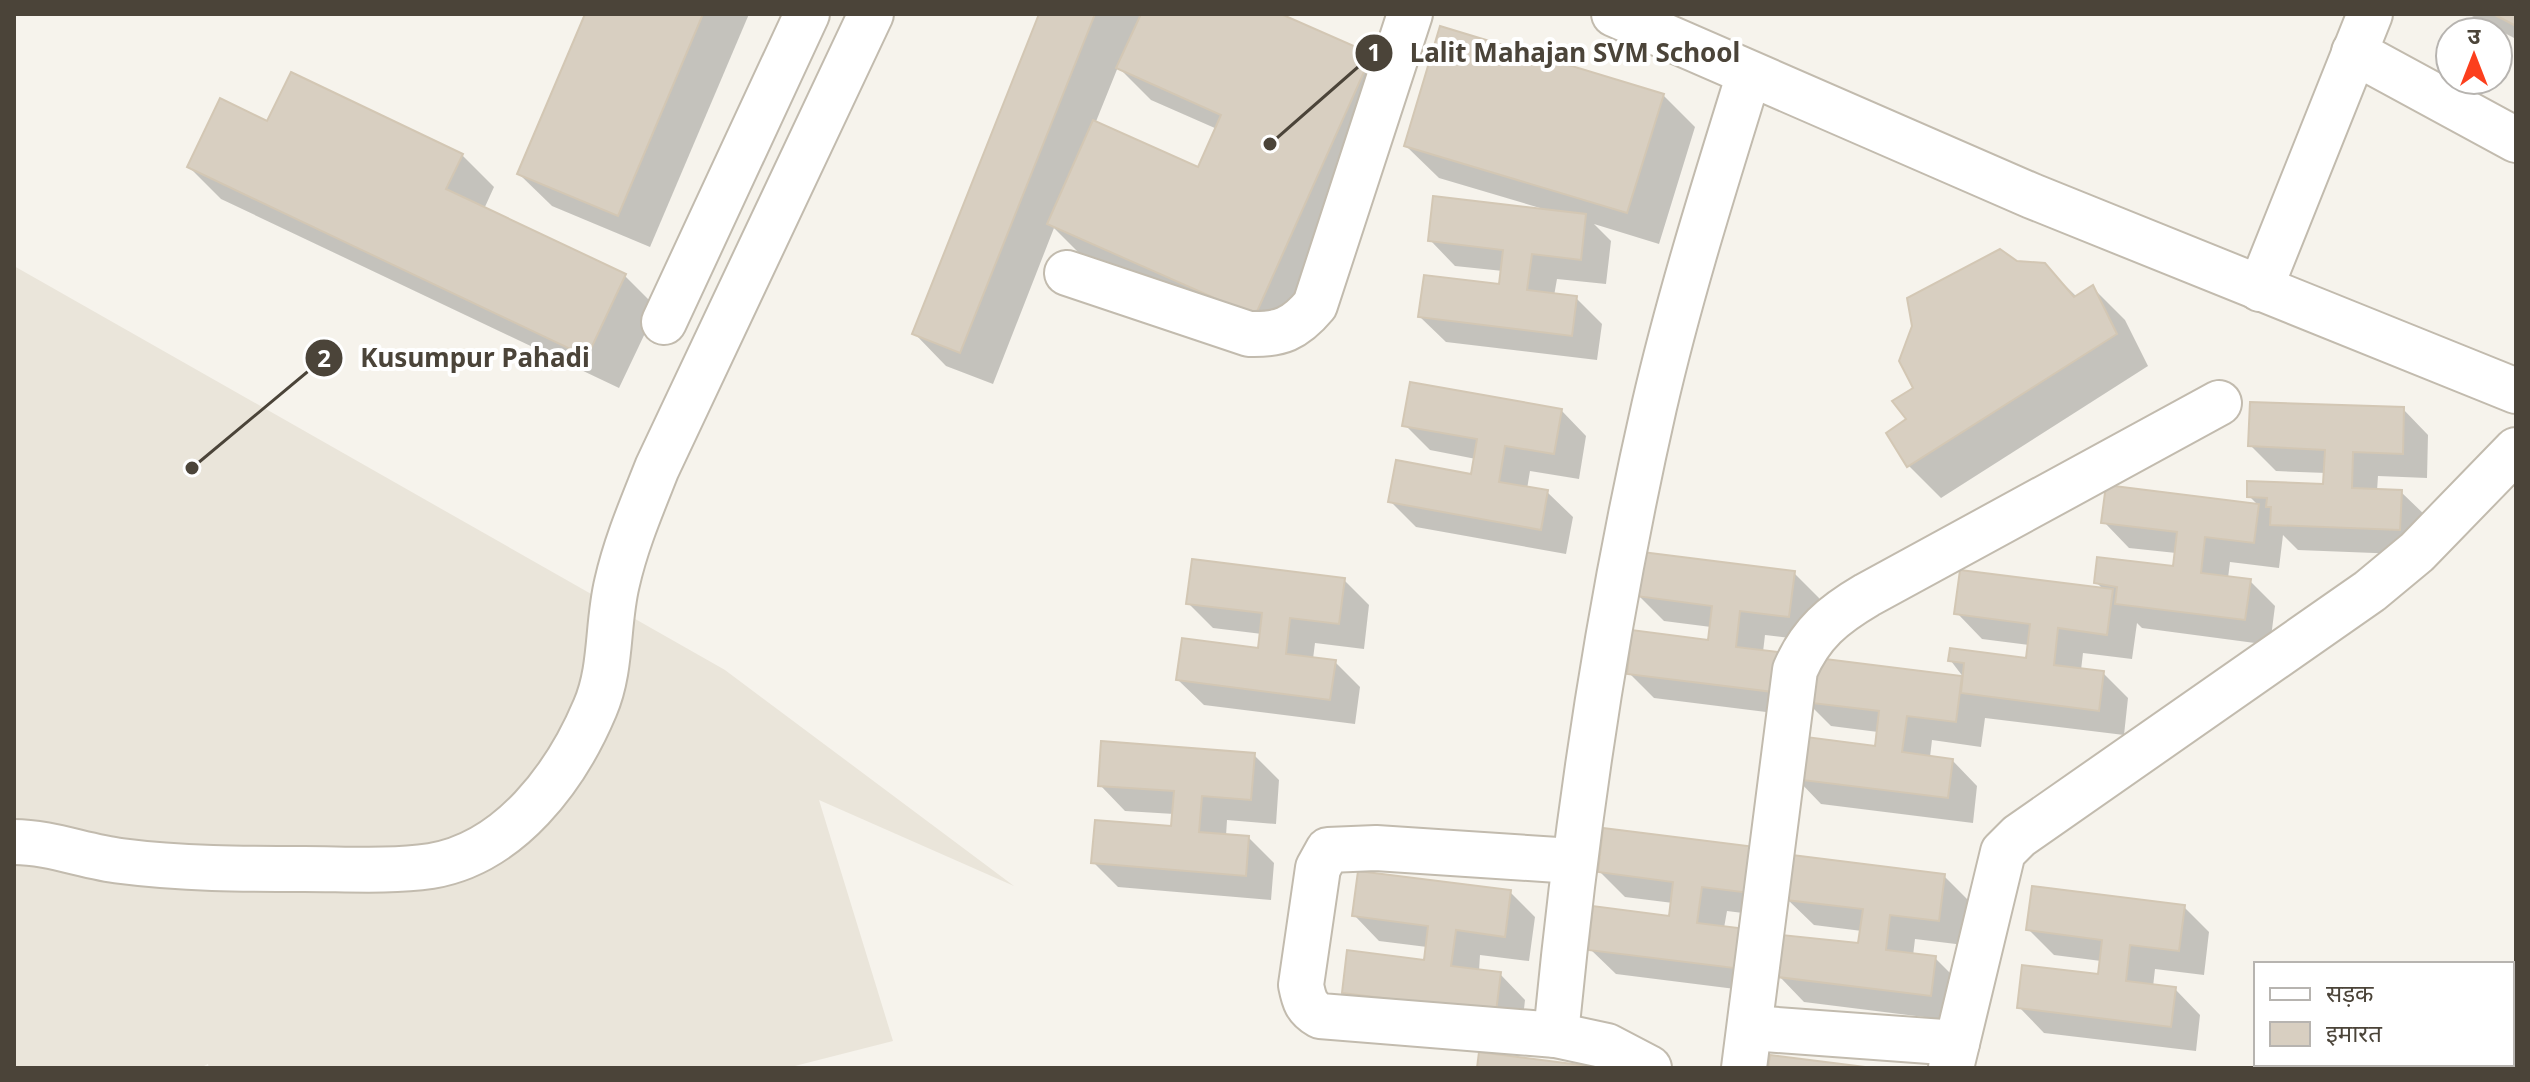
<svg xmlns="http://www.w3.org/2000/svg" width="2530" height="1082" font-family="'Noto Sans','Noto Sans Devanagari',sans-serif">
	<rect width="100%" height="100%" fill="#f6f3ec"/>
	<polygon fill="#eae5da" points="14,266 725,670 1014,886 819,800 893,1041 787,1068 209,1068 208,1064 200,1068 14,1068"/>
	<g fill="#0003" fill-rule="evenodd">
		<polygon points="587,14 749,14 650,247 552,206 519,174"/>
		<path d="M1041,14H1139L1141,19L1143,14H1276L1371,56L1403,88L1287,347L1081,255L1054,228L993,384L946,366L914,333ZM1118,67L1151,100L1217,129L1199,169L1095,124Z"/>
		<polygon points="2468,14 2516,14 2516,39"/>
		<polygon points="1663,95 1695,127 1659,244 1594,224 1611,241 1606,284 1557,279 1554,296 1576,298 1602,324 1597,360 1446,342 1420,317 1501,286 1503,271 1455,266 1430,240 1540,208 1439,178 1406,146"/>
		<polygon points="268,124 462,155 494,187 484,209 625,276 657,308 619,388 221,199 189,167"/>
		<polygon points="2017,263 2044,265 2077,297 2093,288 2125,320 2148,366 1941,498 1909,466 1909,419 1915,389"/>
		<polygon points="2403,409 2428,435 2427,478 2378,476 2377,491 2401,492 2427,517 2425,555 2298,550 2283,535 2279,568 2230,562 2228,578 2250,581 2275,606 2270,645 2142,628 2137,623 2132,659 2083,653 2081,670 2103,673 2128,698 2124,735 1985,718 1981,747 1932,740 1930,757 1952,760 1977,786 1973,823 1821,804 1796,778 1876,748 1878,732 1831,726 1808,703 1806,717 1654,698 1629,673 1710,642 1711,627 1664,621 1639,596 1794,573 1819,598 1814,641 1765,635 1763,652 1964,678 1951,661 2028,660 2029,645 1982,639 1957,613 2103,589 2096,582 2175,568 2176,553 2129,548 2104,522 2107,488 2259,506 2249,496 2325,486 2326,473 2276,471 2250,445"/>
		<polygon points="1561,410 1586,436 1579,479 1530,471 1527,489 1547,492 1573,517 1566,554 1416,527 1391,502 1473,476 1476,459 1430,450 1405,425"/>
		<polygon points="1344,580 1369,605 1364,649 1315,643 1313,659 1335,662 1360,687 1355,724 1204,705 1178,680 1260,650 1262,634 1213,628 1188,603"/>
		<polygon points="1254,755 1279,780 1276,824 1227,820 1226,836 1249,838 1274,863 1271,900 1118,887 1093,862 1173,828 1174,814 1125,811 1100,785"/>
		<polygon points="1755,849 1775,917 1727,911 1724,928 1767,993 1616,974 1590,949 1671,918 1673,903 1625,897 1600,872"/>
		<polygon points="1944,876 1970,902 1964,945 1915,939 1913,956 1935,958 1961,984 1956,1021 1804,1002 1779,976 1860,946 1862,931 1814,925 1788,900"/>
		<polygon points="1510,892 1535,917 1529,961 1480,955 1479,971 1500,974 1525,1000 1521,1036 1369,1017 1344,992 1425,962 1427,947 1379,941 1354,915"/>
		<polygon points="2184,907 2209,932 2204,975 2155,969 2153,987 2175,989 2200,1015 2196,1051 2044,1033 2019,1007 2100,977 2101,961 2054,955 2029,930"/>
	</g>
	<g fill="#d8cfc1" stroke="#d3c7b4" stroke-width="2">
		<polygon points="585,14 703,14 618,216 517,174"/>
		<polygon points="1039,14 1095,14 960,353 912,334"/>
		<polygon points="1141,14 1281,14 1372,54 1255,316 1047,224 1093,120 1198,167 1221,115 1116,68"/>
		<polygon points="2493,14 2516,14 2516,26"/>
		<polygon points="1440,26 1664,94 1627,213 1404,146"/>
		<polygon points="291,72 463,154 446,189 626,274 587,357 187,167 220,98 267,121"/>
		<polygon points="1433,196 1586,214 1581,260 1532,254 1527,290 1577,296 1572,336 1418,317 1424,275 1499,284 1503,250 1428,241"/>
		<polygon points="2000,249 2017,261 2045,263 2074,297 2093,285 2117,334 1907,467 1886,433 1906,419 1892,401 1913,388 1899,361 1912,326 1907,298"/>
		<polygon points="1410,382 1562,409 1554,454 1505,446 1499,482 1548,490 1541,530 1388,502 1396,460 1471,474 1477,439 1402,426"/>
		<polygon points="2250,402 2404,407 2403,454 2353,452 2352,488 2402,490 2400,530 2270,525 2271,507 2266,507 2267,498 2247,497 2247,481 2323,484 2325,450 2248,446"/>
		<polygon points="2106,485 2259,504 2254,543 2205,537 2201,573 2251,579 2245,620 2115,604 2117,587 2094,583 2097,557 2173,566 2177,532 2101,523"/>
		<polygon points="1642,552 1795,571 1789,617 1740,611 1736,647 1786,653 1781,693 1627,674 1632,630 1708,640 1712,606 1636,596"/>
		<polygon points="1192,559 1345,578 1339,624 1290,618 1286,654 1336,660 1330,700 1176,680 1182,638 1258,648 1262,613 1186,604"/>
		<polygon points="1960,570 2113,589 2107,635 2058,628 2054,665 2104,671 2099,711 1961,693 1964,663 1948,661 1950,648 2026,658 2030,624 1954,614"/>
		<polygon points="1809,657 1962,676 1956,722 1907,716 1902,752 1953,759 1948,798 1794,779 1799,736 1875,746 1879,711 1803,702"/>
		<polygon points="1101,741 1255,753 1251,800 1202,796 1199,832 1249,836 1246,876 1091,863 1095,820 1171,826 1174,791 1098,786"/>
		<polygon points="1603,828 1756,847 1750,893 1702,887 1697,923 1747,929 1742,969 1588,950 1593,906 1669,916 1673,882 1598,872"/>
		<polygon points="1792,855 1945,874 1939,921 1890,915 1886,950 1936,956 1931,996 1777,977 1782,935 1858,943 1863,909 1786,900"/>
		<polygon points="1358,871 1511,890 1505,937 1456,930 1451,966 1501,972 1496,1012 1342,993 1347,950 1424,960 1428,926 1352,916"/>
		<polygon points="2032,886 2185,905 2179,951 2130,945 2126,981 2176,987 2171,1027 2017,1008 2022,965 2098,974 2102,940 2026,930"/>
		<polygon points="1479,1052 1604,1068 1477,1068"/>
		<polygon points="1770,1055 1873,1068 1768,1068"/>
	</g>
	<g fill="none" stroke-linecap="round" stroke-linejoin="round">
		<defs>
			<g id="minor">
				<polyline points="1614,14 2032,196 2516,391"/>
				<polyline points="2354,52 2516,140"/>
				<path d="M1067,273L1249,334C1280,335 1295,329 1315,305L1410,14"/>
				<polyline points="2260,289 2370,14"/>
				<polyline points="664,322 807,14"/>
				<path d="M14,842C50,842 86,857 121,861C182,869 243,869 304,869C346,869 389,872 431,866C510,853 566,777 595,708C612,669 607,624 617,583C626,543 642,506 657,468L871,14"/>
				<path d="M1573,861L1376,848L1328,850L1318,868L1301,985C1304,1000 1306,1008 1320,1016L1556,1035L1607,1046L1649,1068"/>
				<polyline points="1751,1028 1957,1043"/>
				<path d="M1556,1035C1576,824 1607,614 1654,407C1680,294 1715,184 1749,74"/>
				<path d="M1744,1068L1795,670C1811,633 1833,615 1867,595L2219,403"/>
				<polyline points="1951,1068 2003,852 2019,836 2370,591 2417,552 2516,450"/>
			</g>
		</defs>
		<use href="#minor" stroke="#c2bbae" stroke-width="48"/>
		<use href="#minor" stroke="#fff" stroke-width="44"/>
	</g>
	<path fill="none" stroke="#4b4439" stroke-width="3" d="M1270 144L1374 53M192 468L324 358"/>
	<g fill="#4b4439" stroke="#fff" stroke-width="3">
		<circle cx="1270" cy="144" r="8"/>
		<circle cx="192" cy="468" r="8"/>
		<circle cx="1374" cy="53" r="20"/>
		<circle cx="324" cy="358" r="20"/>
	</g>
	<g font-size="24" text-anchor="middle" font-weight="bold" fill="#fff">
		<text x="1374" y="61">1</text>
		<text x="324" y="367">2</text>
	</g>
	<g font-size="26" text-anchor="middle" font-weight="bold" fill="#4b4439" stroke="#fff" stroke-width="8" stroke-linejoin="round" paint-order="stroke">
		<text x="1575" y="62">Lalit Mahajan SVM School</text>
		<text x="475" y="367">Kusumpur Pahadi</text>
	</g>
	<rect width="2530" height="1082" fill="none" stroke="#4b4439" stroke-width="32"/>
	<rect x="2254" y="962" width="260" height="104" fill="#ffffff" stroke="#b7b4b0" stroke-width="2"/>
	<rect x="2270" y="988" width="40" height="12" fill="#ffffff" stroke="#b7b4b0" stroke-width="2"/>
	<text x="2326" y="1002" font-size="24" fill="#4b4439">सड़क</text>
	<rect x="2270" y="1022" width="40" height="24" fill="#d8cfc1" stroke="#b7b4b0" stroke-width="2"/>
	<text x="2326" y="1042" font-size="24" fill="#4b4439">इमारत</text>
	<g transform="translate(2474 56)"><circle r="38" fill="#ffffff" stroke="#b7b4b0" stroke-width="2"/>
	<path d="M0-6L14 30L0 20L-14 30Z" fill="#fc3f1d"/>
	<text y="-12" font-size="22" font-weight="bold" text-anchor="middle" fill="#4b4439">उ</text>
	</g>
</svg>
